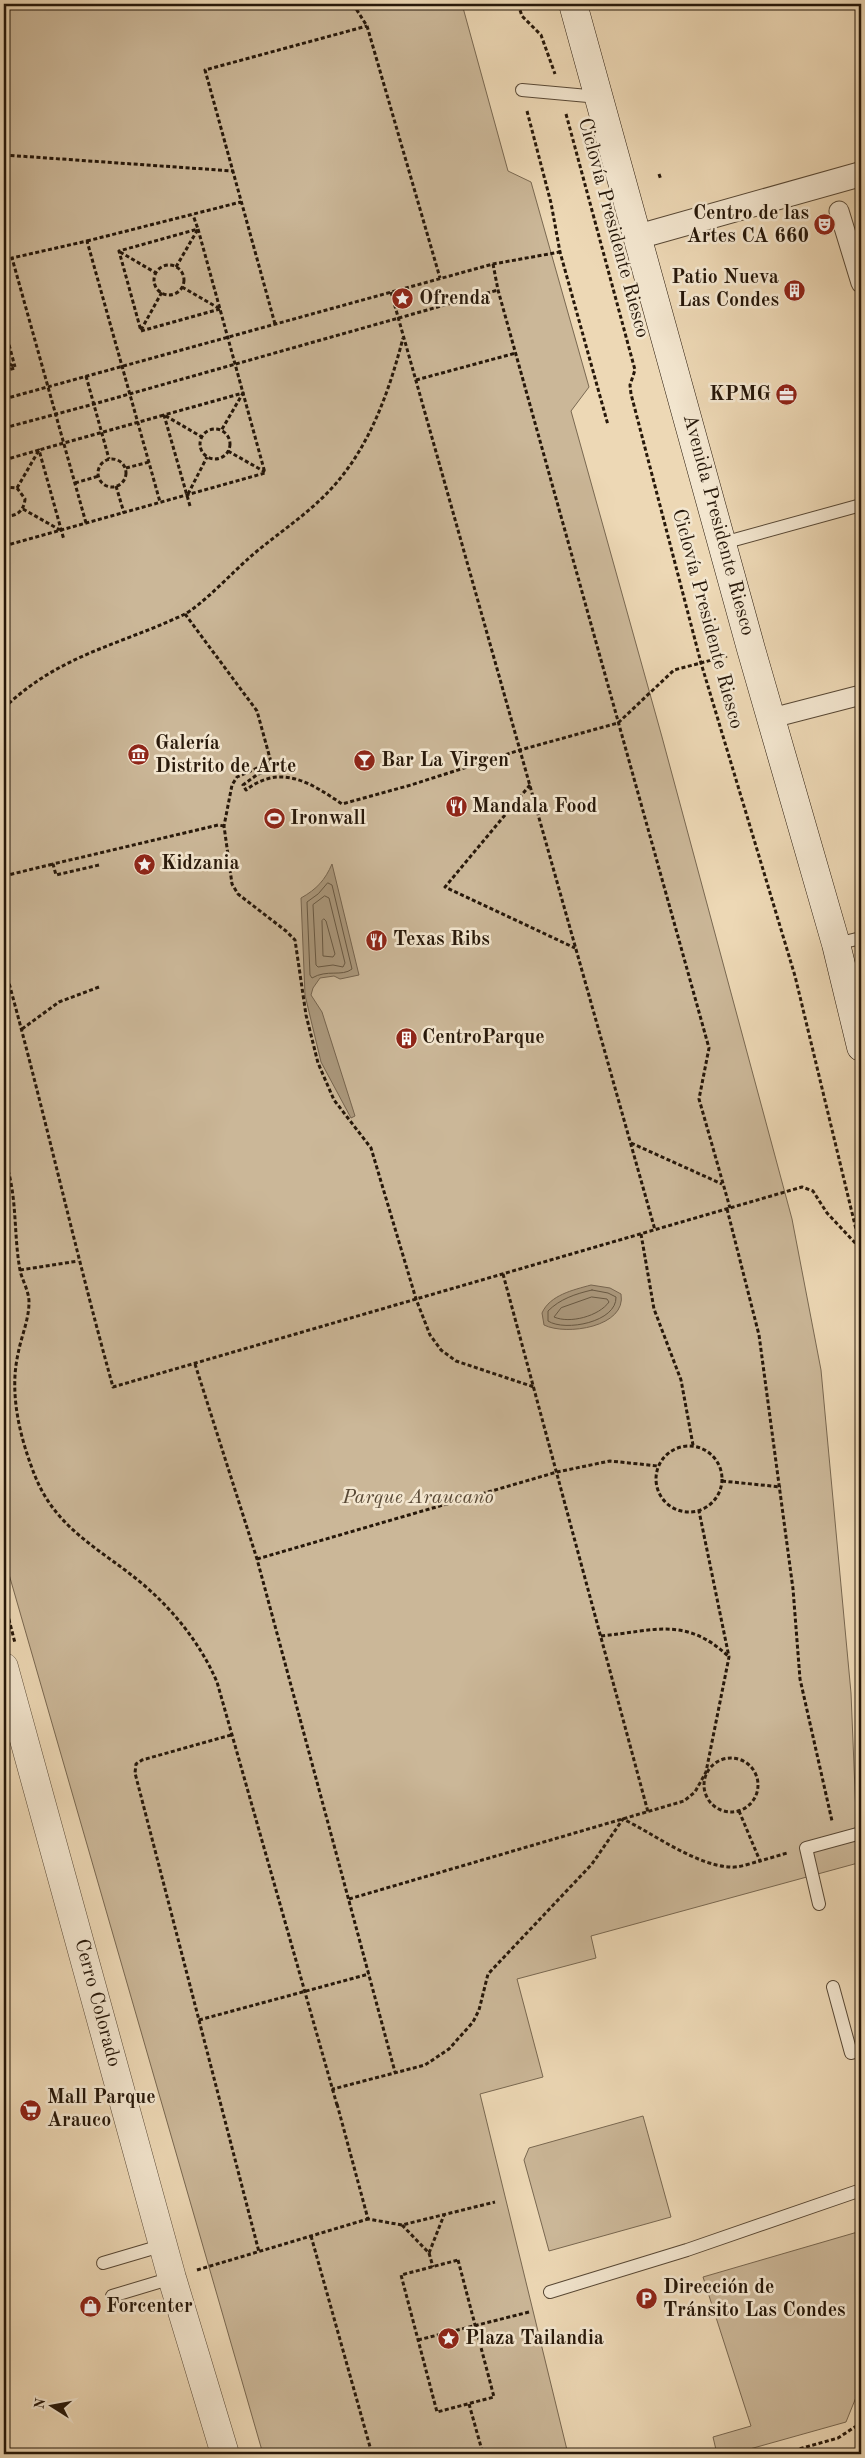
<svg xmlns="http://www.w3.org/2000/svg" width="865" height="2458" font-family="'Old Standard TT',serif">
	<rect width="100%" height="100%" fill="#edd8b5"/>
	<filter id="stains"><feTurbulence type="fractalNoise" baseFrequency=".004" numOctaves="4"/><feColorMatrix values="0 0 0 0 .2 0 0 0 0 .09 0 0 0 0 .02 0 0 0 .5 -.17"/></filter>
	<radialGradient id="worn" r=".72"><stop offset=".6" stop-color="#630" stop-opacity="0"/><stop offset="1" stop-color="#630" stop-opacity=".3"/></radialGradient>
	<g fill="#cbb798" stroke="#796851">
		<polygon points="4,4 462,4 508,171 531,182 589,387 571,411 662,737 792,1219 821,1370 851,1693 858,1863 591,1936 596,1958 517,1979 543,2077 480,2094 568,2454 263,2454 4,1557"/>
		<polygon points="643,2116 671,2217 549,2251 524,2160 529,2148"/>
		<polygon points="861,2231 861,2385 846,2422 732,2454 717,2454 713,2437 751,2426 703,2277"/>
	</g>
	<g fill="#aa977b" stroke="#76644e">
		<path d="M332,864L359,975L340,979L334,976L320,978L313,988L311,995L322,1012L355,1116L351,1118L321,1062L305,995L301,898C317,889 325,880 332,864Z"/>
		<path d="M591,1285L610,1288L621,1294C627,1327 566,1336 544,1325L542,1313C550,1295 573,1290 591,1285Z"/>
	</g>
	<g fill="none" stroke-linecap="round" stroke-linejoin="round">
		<g stroke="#685842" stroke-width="1">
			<path d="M328,883L332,885L352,969C342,977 327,969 312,978L310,975L307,902L318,894Z"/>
			<polygon points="325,896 329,898 345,963 343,967 333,965 318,967 316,965 313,905"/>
			<polygon points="324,919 326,921 335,954 333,957 323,956 322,921"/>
			<path d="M592,1290L608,1293L616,1297C617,1322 565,1332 548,1321V1311C560,1299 575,1294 592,1290Z"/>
			<path d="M592,1297L607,1299L609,1302C599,1316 570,1324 554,1317L561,1308Z"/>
		</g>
		<defs>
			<g id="service">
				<polyline points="522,90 599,97"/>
				<polyline points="723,543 861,505"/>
				<polyline points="836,944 861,938"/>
				<polyline points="819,1904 806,1848 861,1833"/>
				<polyline points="833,1987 851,2053 861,2050"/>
				<polyline points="103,2263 164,2245"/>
				<polyline points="550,2292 687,2250 861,2190"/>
				<polyline points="112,2296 172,2278"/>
			</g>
			<g id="pedestrian">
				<polyline points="839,211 861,283"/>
				<polyline points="772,718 861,695"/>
			</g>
			<polyline id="minor" points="637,237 861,174"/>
			<polyline id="tertiary" points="4,1667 172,2278 225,2454"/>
			<polyline id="secondary" points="573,4 751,649 836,944 861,1047"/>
		</defs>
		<use href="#service" stroke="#584835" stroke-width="14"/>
		<use href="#pedestrian" stroke="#584835" stroke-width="21"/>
		<use href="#minor" stroke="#584835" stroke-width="26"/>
		<use href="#tertiary" stroke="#584835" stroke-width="29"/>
		<use href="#secondary" stroke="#27180a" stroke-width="29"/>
		<g stroke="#27180a" stroke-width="3" stroke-dasharray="4 2.5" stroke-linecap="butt">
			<polyline points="353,4 367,26 440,278"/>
			<polyline points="518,4 522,16 541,35 555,74"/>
			<polyline points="527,111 551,203 560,252 608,425"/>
			<polyline points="566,114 635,370 630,385 631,394 701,663 795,976 861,1250"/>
			<polyline points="4,155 233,171"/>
			<polyline points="659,174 661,180"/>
			<polyline points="87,241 241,202"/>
			<polyline points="120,252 156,273"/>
			<polyline points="493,264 498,290 709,1048 699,1099 730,1208"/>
			<circle cx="169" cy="280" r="15"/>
			<polyline points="176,267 198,229 193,215"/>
			<polyline points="182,287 220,309"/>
			<polyline points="391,292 655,1230"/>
			<polyline points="220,309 141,331 119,251 198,229 243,393 221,431"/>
			<polyline points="275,324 205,70 367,26"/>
			<polyline points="4,326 15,367"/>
			<polyline points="141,330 162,292"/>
			<polyline points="4,361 15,367"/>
			<polyline points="4,371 15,368"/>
			<polyline points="86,376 109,459"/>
			<polyline points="416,380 516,353"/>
			<polyline points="4,399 493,264 560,252"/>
			<polyline points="4,428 94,404 498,290"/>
			<circle cx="215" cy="444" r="15"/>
			<polyline points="228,451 265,472"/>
			<circle cx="112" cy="473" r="14"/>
			<polyline points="4,460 39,450 64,540"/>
			<polyline points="126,468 149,462"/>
			<polyline points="75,483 99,476"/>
			<polyline points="116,486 124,513"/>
			<path d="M4,487L17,488L25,499C24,511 16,518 4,515"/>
			<polyline points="17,488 39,450 164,415 202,437"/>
			<polyline points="188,494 207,457"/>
			<polyline points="190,506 164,415 243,393 265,473"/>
			<polyline points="23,509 60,530"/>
			<polyline points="86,523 12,258 87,241 160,502"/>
			<polyline points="4,546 265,473"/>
			<polyline points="185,614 257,711 271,762 237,777 232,785 224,826 232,884 238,894 286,931 295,940 306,1015 318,1063 334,1100 371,1148 416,1299 430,1335 441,1350 456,1361 534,1387"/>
			<path d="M4,708C59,655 117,646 183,615C200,607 233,572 249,558C275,535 306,516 330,490C369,449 389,392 403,338"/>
			<path d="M271,762L273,770L258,774L243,785L246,790C281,763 311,783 342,804L411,785L520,750L618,723L674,670L727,656"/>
			<polyline points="530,785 445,887 575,948"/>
			<polyline points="99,865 56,875 53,864 218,825 224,826"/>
			<polyline points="4,876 53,864"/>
			<path d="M4,965C43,1105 74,1247 113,1387L802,1187L813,1191L827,1213L860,1248"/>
			<polyline points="22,1029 59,1002 99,987"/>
			<polyline points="631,1143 722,1184"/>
			<path d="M4,1158C18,1194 13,1232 20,1270C22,1280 29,1291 29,1302C29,1320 21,1337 18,1354C9,1394 20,1438 35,1476C57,1531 103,1550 145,1586C176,1613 201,1645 217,1682L337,2105"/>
			<polyline points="727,1209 759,1335 793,1589 800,1679 832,1821"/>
			<polyline points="641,1234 654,1309 681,1380 693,1445"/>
			<polyline points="20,1270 78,1261"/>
			<polyline points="503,1274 648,1812"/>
			<polyline points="195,1364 257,1559 395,2072"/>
			<circle cx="689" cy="1479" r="33"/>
			<polyline points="722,1481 781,1487"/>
			<polyline points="257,1559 557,1472 610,1461 658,1466"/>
			<polyline points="4,1600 15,1643"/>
			<path d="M601,1636C654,1631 685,1616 728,1656"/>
			<polyline points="231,1735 142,1760 136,1764 135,1773 259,2252"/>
			<circle cx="731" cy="1785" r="27"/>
			<polyline points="739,1811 760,1861 787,1853"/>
			<polyline points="349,1899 684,1801 695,1792 706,1772 729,1657 699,1511"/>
			<polyline points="199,2020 369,1974"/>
			<path d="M333,2091V2089L425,2065L449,2049L473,2022L479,2010L488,1974L592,1864L623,1819C654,1834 695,1865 730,1867C739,1868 751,1863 760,1861"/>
			<polyline points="337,2104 368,2219 402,2225 495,2202"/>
			<polyline points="402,2225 429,2253 444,2215"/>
			<polyline points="311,2236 372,2454"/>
			<polyline points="429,2253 433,2267"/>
			<polygon points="458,2260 494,2397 437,2412 401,2275"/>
			<polyline points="197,2270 368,2219"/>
			<polyline points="418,2340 529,2312"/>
			<polyline points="469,2404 483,2454"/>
			<polyline points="781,2454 838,2438 861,2423"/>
		</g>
		<use href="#service" stroke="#f3e6cf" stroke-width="12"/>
		<use href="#pedestrian" stroke="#f3e6cf" stroke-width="19"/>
		<use href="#minor" stroke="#f3e6cf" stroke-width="24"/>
		<use href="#tertiary" stroke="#f3e6cf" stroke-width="28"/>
		<use href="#secondary" stroke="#f3e6cf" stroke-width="28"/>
	</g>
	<defs>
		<symbol id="theatre-disc" viewBox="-11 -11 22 22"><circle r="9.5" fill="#8f2418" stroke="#f3e6cf"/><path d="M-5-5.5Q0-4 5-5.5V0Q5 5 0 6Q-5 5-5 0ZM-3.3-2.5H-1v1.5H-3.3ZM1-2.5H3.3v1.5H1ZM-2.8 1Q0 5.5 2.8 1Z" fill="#fff"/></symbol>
		<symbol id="building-disc" viewBox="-11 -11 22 22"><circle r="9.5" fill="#8f2418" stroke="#f3e6cf"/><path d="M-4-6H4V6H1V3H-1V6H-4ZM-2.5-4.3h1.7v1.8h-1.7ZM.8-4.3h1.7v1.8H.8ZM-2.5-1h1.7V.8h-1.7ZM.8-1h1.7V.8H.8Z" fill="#fff"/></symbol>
		<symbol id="sight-disc" viewBox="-11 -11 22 22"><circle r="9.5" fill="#8f2418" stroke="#f3e6cf"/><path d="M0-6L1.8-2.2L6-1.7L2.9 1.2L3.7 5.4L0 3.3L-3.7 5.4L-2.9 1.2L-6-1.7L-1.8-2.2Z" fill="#fff"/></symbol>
		<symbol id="office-disc" viewBox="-11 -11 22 22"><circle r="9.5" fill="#8f2418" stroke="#f3e6cf"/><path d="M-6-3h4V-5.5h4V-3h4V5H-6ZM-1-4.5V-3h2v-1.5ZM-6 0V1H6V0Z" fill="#fff"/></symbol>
		<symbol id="museum-disc" viewBox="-11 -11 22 22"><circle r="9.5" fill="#8f2418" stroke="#f3e6cf"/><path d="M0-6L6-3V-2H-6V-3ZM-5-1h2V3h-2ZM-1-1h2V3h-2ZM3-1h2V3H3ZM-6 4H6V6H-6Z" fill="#fff"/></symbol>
		<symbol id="bar-disc" viewBox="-11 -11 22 22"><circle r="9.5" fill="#8f2418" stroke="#f3e6cf"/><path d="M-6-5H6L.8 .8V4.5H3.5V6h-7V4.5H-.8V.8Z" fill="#fff"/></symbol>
		<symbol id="restaurant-disc" viewBox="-11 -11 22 22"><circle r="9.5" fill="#8f2418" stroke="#f3e6cf"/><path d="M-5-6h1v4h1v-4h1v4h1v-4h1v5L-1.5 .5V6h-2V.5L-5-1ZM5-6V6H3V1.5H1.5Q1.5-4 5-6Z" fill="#fff"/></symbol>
		<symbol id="stadium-disc" viewBox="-11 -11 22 22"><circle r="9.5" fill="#8f2418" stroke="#f3e6cf"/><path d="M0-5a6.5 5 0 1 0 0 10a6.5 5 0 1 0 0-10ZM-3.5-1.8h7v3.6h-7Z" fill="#fff"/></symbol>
		<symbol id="supermarket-disc" viewBox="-11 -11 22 22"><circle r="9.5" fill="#8f2418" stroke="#f3e6cf"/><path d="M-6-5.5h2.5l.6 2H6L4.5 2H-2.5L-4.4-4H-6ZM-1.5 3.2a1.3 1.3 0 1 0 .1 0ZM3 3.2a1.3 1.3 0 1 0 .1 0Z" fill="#fff"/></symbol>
		<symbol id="parking-disc" viewBox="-11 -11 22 22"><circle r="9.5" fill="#8f2418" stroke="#f3e6cf"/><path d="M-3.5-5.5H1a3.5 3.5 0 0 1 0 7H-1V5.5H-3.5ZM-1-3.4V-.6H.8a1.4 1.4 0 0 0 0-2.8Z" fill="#fff"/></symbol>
		<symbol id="shop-disc" viewBox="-11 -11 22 22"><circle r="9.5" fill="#8f2418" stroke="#f3e6cf"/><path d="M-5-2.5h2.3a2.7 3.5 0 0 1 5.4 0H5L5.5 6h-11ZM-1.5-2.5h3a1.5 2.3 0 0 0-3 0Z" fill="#fff"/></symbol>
	</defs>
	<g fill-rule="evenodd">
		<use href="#theatre-disc" x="812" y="212" width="25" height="25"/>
		<use href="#building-disc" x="782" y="278" width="25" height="25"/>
		<use href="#sight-disc" x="390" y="286" width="25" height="25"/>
		<use href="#office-disc" x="774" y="382" width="25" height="25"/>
		<use href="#museum-disc" x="126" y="742" width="25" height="25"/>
		<use href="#bar-disc" x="352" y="748" width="25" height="25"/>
		<use href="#restaurant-disc" x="444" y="794" width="25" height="25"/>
		<use href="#stadium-disc" x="262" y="806" width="25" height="25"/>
		<use href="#sight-disc" x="132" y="852" width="25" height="25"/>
		<use href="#restaurant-disc" x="364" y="928" width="25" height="25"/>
		<use href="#building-disc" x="394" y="1026" width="25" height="25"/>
		<use href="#supermarket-disc" x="18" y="2098" width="25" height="25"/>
		<use href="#parking-disc" x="634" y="2286" width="25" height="25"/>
		<use href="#shop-disc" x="78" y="2294" width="25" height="25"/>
		<use href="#sight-disc" x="436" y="2326" width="25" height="25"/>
	</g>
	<g text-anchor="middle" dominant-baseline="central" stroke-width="5" stroke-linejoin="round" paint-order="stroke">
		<g font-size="20" font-weight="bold" fill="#27180a" stroke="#f3e6cf" text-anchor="start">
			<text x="809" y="214" text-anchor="end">Centro de las<tspan x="809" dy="23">Artes CA 660</tspan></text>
			<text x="779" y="278" text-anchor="end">Patio Nueva<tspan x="779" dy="23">Las Condes</tspan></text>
			<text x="419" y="299">Ofrenda</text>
			<text x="771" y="395" text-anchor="end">KPMG</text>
			<text x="155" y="744">Galería<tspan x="155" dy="23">Distrito de Arte</tspan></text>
			<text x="381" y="761">Bar La Virgen</text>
			<text x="472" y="807">Mandala Food</text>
			<text x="290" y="819">Ironwall</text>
			<text x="161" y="864">Kidzania</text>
			<text x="393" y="940">Texas Ribs</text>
			<text x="422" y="1038">CentroParque</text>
			<text x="47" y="2098">Mall Parque<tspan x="47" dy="23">Arauco</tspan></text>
			<text x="663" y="2288">Dirección de<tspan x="663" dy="23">Tránsito Las Condes</tspan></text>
			<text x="106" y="2307">Forcenter</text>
			<text x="465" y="2339">Plaza Tailandia</text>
		</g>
		<g font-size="20" fill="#27180a" stroke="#f3e6cf">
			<text transform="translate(613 228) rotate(75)">Ciclovía Presidente Riesco</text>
			<text transform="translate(718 525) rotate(75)">Avenida Presidente Riesco</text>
			<text transform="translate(707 619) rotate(75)">Ciclovía Presidente Riesco</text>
			<text transform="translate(97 2003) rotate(75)">Cerro Colorado</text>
		</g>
		<g font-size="20" font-style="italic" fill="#584835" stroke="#f3e6cf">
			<text x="418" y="1498">Parque Araucano</text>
		</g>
	</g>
	<rect width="865" height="2458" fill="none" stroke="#edd8b5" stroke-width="20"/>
	<rect x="5" y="5" width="855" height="2448" fill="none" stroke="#27180a" stroke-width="2.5"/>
	<rect x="10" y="10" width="845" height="2438" fill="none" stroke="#27180a"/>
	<g transform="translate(52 2406) rotate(281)" stroke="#f3e6cf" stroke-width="4" paint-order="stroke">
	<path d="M0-4L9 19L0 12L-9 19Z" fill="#27180a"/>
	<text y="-8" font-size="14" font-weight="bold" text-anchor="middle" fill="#27180a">N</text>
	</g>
	<rect width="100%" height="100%" filter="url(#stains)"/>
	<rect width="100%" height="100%" fill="url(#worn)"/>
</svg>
